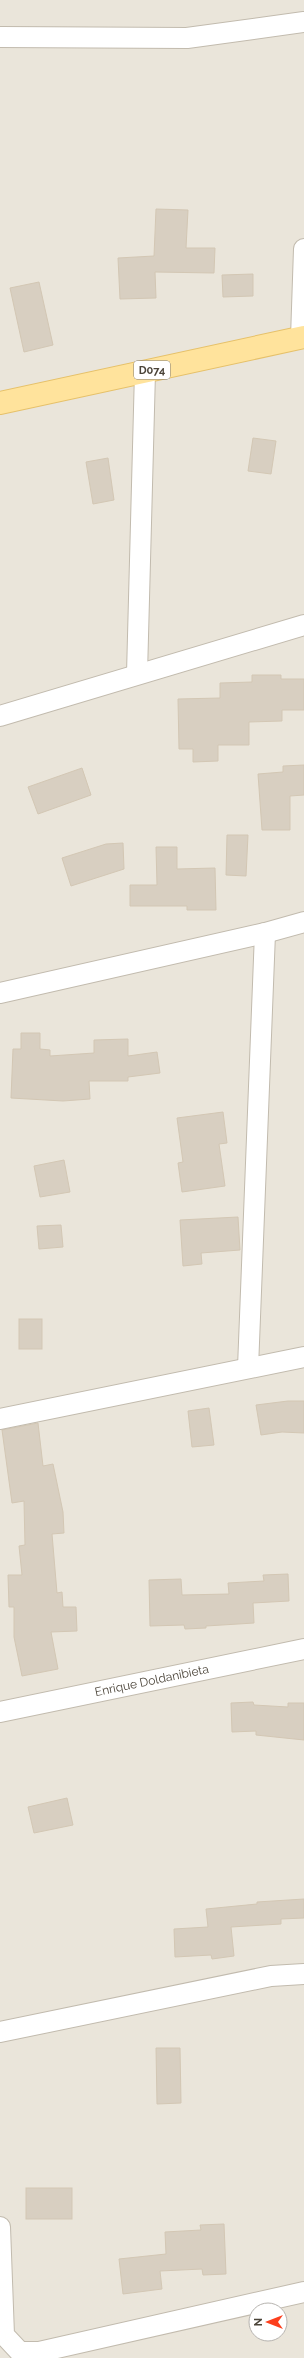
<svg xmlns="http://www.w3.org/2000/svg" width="304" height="2358" font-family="Raleway,sans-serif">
	<rect width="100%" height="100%" fill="#f6f3ec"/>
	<path fill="#eae5da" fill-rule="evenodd" d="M0,0H304V2358H0ZM256,2310H280V2334H256Z"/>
	<g fill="#d8cfc1" stroke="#d3c7b4">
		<polygon points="156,209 188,210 186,248 215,248 214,273 155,272 156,298 120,299 118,258 154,256"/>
		<polygon points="253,274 253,296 223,297 222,275"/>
		<polygon points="39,282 53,345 24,352 10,288"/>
		<polygon points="253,438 276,441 271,474 248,471"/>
		<polygon points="108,458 114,500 93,504 86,462"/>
		<polygon points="252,675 281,675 281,679 304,679 304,710 282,710 282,721 249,722 249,745 218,745 218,761 193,762 193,749 179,749 178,699 220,698 220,683 252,682"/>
		<polygon points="304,765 304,795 290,796 290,830 262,830 258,774 283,772 283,766"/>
		<polygon points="82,768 91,795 38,814 28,787"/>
		<polygon points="227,835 248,835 246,876 226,875"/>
		<polygon points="123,843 124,869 71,886 62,858 106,844"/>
		<polygon points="156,847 177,847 177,869 215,868 216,910 187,910 187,906 130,906 130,885 157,885"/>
		<polygon points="21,1033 40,1033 40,1049 50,1050 50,1056 94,1053 94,1040 128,1039 128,1056 157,1052 160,1073 128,1077 128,1081 89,1081 90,1099 63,1101 11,1098 13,1049 21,1049"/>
		<polygon points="223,1112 227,1143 219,1144 225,1186 182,1192 178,1163 183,1162 177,1118"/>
		<polygon points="64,1160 70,1192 40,1197 34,1166"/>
		<polygon points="238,1217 240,1250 201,1253 202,1264 183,1266 180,1220"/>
		<polygon points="61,1225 63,1247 39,1249 37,1226"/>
		<rect x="19" y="1319" width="23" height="30"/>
		<polygon points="288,1401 304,1401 304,1433 282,1432 261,1435 256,1405"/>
		<polygon points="209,1408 214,1445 192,1447 188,1411"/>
		<polygon points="38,1423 43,1466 53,1464 63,1512 64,1533 52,1534 57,1593 62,1592 63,1607 76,1607 77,1631 51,1632 58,1669 22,1676 14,1637 14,1607 9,1607 8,1575 22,1575 19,1546 25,1545 24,1501 12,1503 2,1430"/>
		<polygon points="288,1574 289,1601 253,1603 254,1623 206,1626 206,1628 185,1629 184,1625 150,1626 149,1580 181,1579 182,1595 229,1594 228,1583 264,1581 263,1575"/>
		<polygon points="253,1702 254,1705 288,1707 288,1703 304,1703 304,1740 256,1735 256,1731 232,1732 231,1703"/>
		<polygon points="67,1798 73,1825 34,1833 28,1807"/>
		<polygon points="304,1899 304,1918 281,1919 281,1924 231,1927 234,1956 212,1959 211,1955 175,1957 174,1929 208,1927 206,1909 257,1904 257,1902"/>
		<polygon points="156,2048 180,2048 181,2103 157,2104"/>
		<rect x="26" y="2188" width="46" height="31"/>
		<polygon points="224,2224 226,2274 203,2275 202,2269 160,2271 162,2289 123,2294 119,2259 166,2254 165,2232 201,2230 200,2225"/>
	</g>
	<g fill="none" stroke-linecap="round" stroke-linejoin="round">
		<defs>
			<g id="street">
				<polyline points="0,37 187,38 304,22"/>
				<polyline points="301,338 304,249"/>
				<polyline points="137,674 145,372"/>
				<polyline points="0,716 304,625"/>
				<polyline points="0,993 265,933 304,922"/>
				<polyline points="248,1368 265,933"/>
				<polyline points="0,1419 304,1357"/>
				<path id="s1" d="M0,1712L304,1649"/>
				<polyline points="0,2032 271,1976 304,1974"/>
				<polyline points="0,2227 4,2335 20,2352 39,2352 304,2292"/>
			</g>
			<polyline id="primary" points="0,403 304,337"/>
		</defs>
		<use href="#street" stroke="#c2bbae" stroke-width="22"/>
		<use href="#primary" stroke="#e6c16a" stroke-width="24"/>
		<use href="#street" stroke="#fff" stroke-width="20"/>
		<use href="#primary" stroke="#ffe39c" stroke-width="22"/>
	</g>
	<g text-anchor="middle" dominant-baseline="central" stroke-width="3" stroke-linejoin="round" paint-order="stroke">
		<rect fill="#fff" stroke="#817c74" stroke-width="1" x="134" y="361" width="36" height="18" rx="3"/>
		<g font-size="11" font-weight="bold" fill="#4b4439">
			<text x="152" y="370">D074</text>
		</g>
		<g font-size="12" fill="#4b4439" stroke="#fff">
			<text stroke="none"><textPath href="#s1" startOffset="155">Enrique Doldanibieta</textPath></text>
		</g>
	</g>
	<g transform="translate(268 2322) rotate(270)"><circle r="19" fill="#ffffff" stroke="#b7b4b0"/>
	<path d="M0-3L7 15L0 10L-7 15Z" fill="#fc3f1d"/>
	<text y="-6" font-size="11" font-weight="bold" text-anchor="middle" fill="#4b4439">N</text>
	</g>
</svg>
